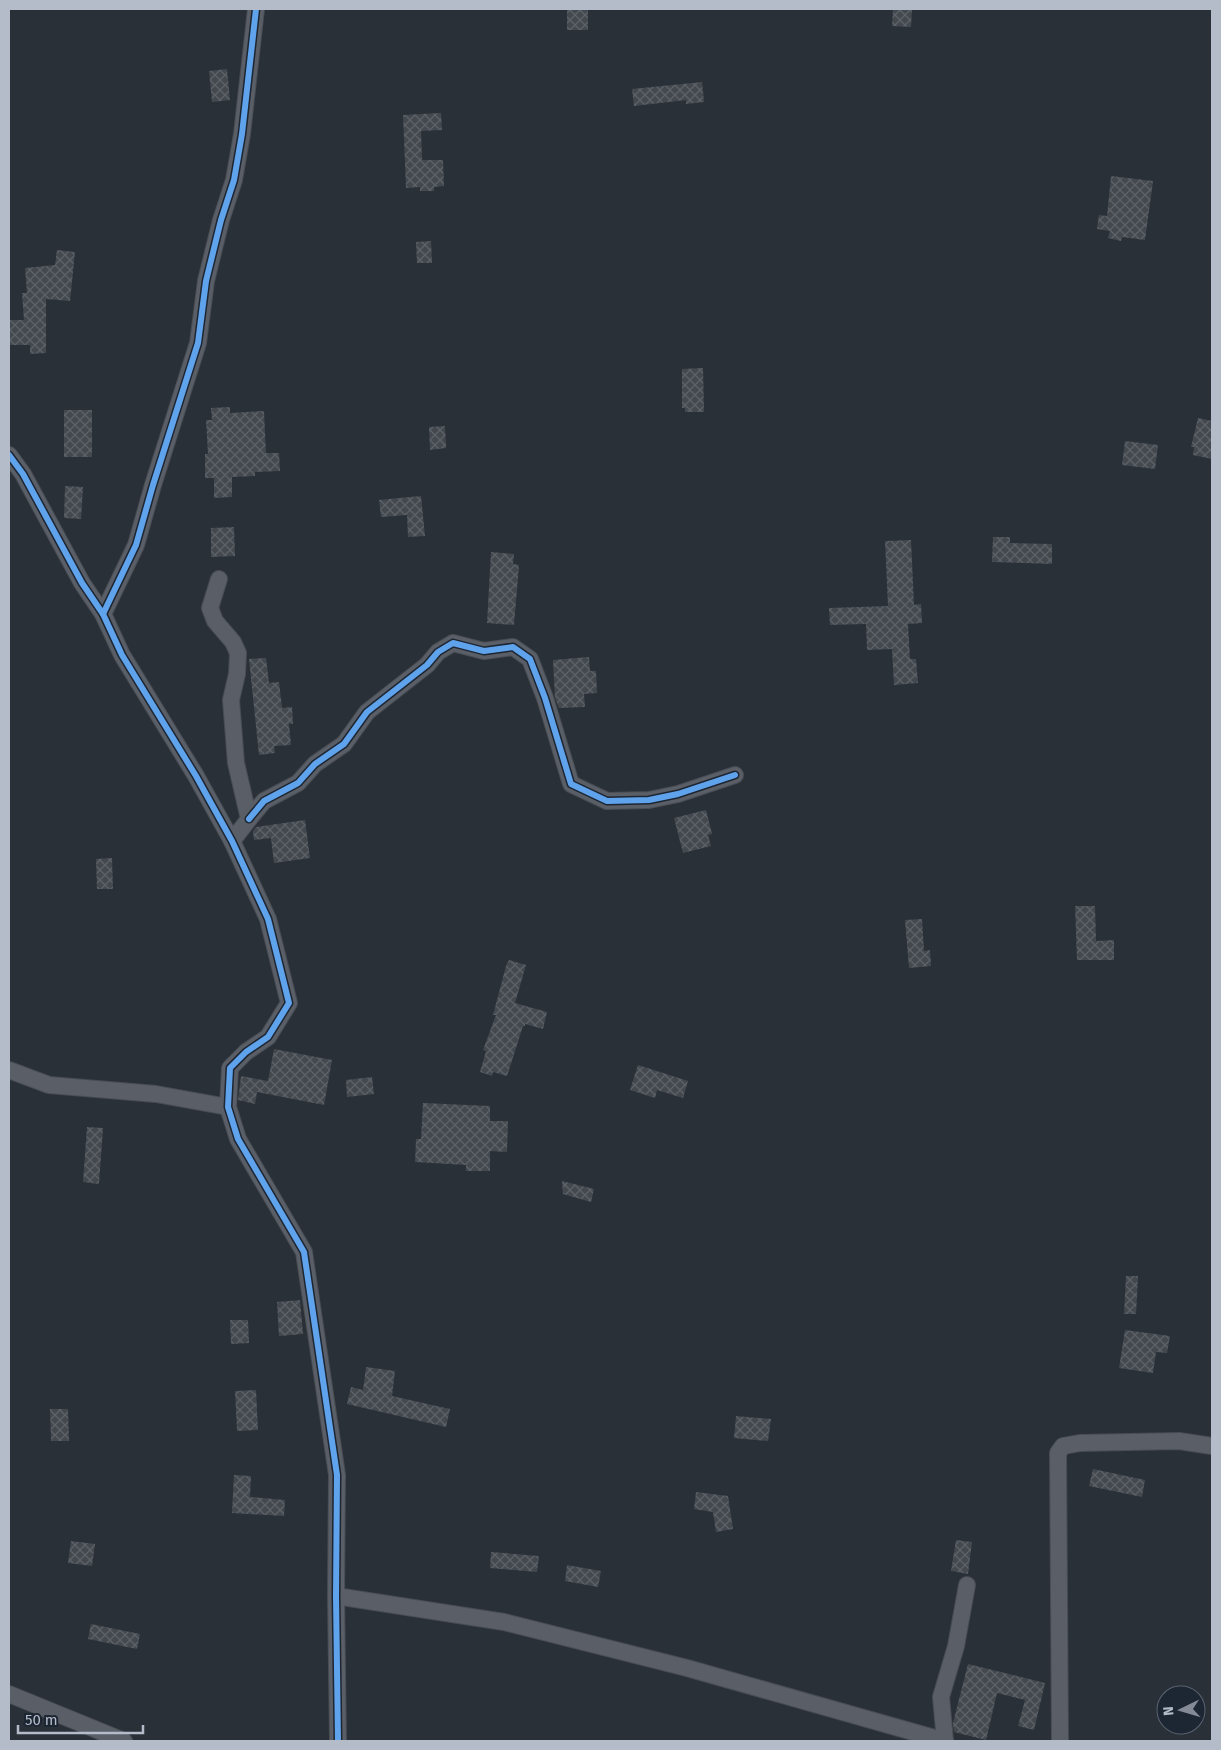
<svg xmlns="http://www.w3.org/2000/svg" width="1221" height="1750" font-family="'Fira Sans',sans-serif">
	<defs>
		<pattern id="building-cross-hatch" width="8" height="8" patternUnits="userSpaceOnUse" patternTransform="scale(1.25)"><rect width="8" height="8" fill="#444950"/><path d="M0 0l8 8M0 8l8-8" fill="none" stroke="#5d6168"/></pattern>
	</defs>
	<rect width="100%" height="100%" fill="#2a3038"/>
	<g fill="url(#building-cross-hatch)">
		<polygon points="893,9 912,9 911,27 892,26"/>
		<rect x="567" y="10" width="21" height="20"/>
		<polygon points="227,69 230,100 212,102 209,71"/>
		<polygon points="702,82 704,102 686,104 686,100 634,106 632,89"/>
		<polygon points="441,113 442,130 421,131 422,160 443,160 444,186 434,187 434,191 420,191 420,187 406,188 403,115"/>
		<polygon points="1111,176 1153,181 1145,240 1122,237 1121,241 1108,238 1110,231 1097,229 1099,215 1107,216"/>
		<polygon points="431,241 432,263 417,263 416,242"/>
		<polygon points="57,250 75,252 70,301 46,299 46,353 30,354 30,345 9,345 9,320 24,320 22,293 27,293 25,268 55,265"/>
		<polygon points="703,368 704,412 685,412 685,408 682,408 682,369"/>
		<polygon points="230,407 230,413 264,411 266,453 279,453 280,471 255,472 255,476 232,477 232,497 214,498 214,478 205,478 205,454 208,454 206,420 212,420 211,408"/>
		<rect x="64" y="410" width="28" height="47"/>
		<polygon points="1198,418 1212,421 1212,459 1193,455 1194,447 1191,447"/>
		<polygon points="445,426 446,448 430,450 429,427"/>
		<polygon points="1125,441 1158,445 1155,469 1122,465"/>
		<polygon points="65,486 83,487 81,519 64,518"/>
		<polygon points="421,496 425,536 408,537 407,515 381,517 379,500"/>
		<polygon points="234,527 235,556 211,557 211,528"/>
		<polygon points="993,537 1010,537 1010,543 1052,544 1052,564 992,562"/>
		<polygon points="911,540 914,605 921,604 922,623 908,624 910,659 916,659 918,683 894,685 892,649 867,650 866,624 830,625 829,608 888,606 885,541"/>
		<polygon points="491,552 514,554 513,564 519,565 514,625 487,623"/>
		<polygon points="589,657 590,671 596,671 597,693 584,694 585,707 559,708 555,698 553,660"/>
		<polygon points="266,658 269,683 279,682 282,708 292,707 293,724 289,724 291,745 274,746 275,753 259,755 249,659"/>
		<polygon points="706,810 712,834 708,835 711,846 683,853 674,818"/>
		<polygon points="305,820 310,858 274,863 271,838 254,840 253,831 256,827"/>
		<polygon points="112,858 113,889 97,889 96,859"/>
		<polygon points="1075,906 1095,906 1096,941 1114,940 1114,960 1077,960"/>
		<polygon points="922,919 924,951 930,950 931,966 909,968 905,920"/>
		<polygon points="509,960 526,965 515,1003 547,1012 543,1029 525,1024 525,1026 523,1026 507,1076 493,1072 492,1076 480,1072 486,1051 483,1050 496,1015 493,1015 506,966"/>
		<polygon points="274,1049 332,1060 324,1105 257,1092 255,1104 238,1100 241,1076 268,1081"/>
		<polygon points="638,1065 688,1081 683,1098 657,1090 655,1098 630,1090"/>
		<polygon points="372,1077 374,1094 347,1097 346,1080"/>
		<polygon points="423,1103 490,1106 490,1121 508,1121 507,1152 490,1151 490,1171 466,1171 466,1165 415,1162 416,1139 421,1139"/>
		<polygon points="87,1127 103,1128 99,1184 83,1182"/>
		<polygon points="562,1181 594,1189 591,1202 563,1194"/>
		<polygon points="1126,1276 1138,1276 1136,1314 1124,1314"/>
		<polygon points="300,1300 303,1334 279,1336 277,1302"/>
		<polygon points="230,1320 248,1320 249,1343 231,1344"/>
		<polygon points="1125,1330 1170,1336 1167,1353 1156,1352 1153,1373 1119,1368"/>
		<polygon points="366,1367 395,1371 392,1396 450,1409 446,1427 347,1404 351,1387 363,1390"/>
		<polygon points="256,1390 258,1430 237,1431 235,1391"/>
		<polygon points="50,1409 68,1409 69,1441 51,1441"/>
		<polygon points="736,1416 771,1419 768,1441 734,1438"/>
		<polygon points="1093,1469 1145,1480 1142,1497 1089,1486"/>
		<polygon points="234,1475 251,1476 250,1497 285,1500 284,1516 232,1513"/>
		<polygon points="696,1492 728,1496 733,1529 716,1532 713,1512 694,1509"/>
		<polygon points="956,1540 972,1542 968,1574 951,1571"/>
		<polygon points="71,1541 95,1544 92,1566 68,1563"/>
		<polygon points="491,1552 539,1556 537,1572 490,1568"/>
		<polygon points="567,1565 601,1571 598,1587 565,1581"/>
		<polygon points="91,1624 140,1634 137,1649 88,1639"/>
		<polygon points="968,1664 1045,1683 1034,1730 1018,1726 1025,1700 997,1693 986,1740 954,1732 953,1723"/>
	</g>
	<g fill="none" stroke-linecap="round" stroke-linejoin="round">
		<defs>
			<g id="minor">
				<polyline points="9,455 23,474 82,583 103,614 122,655 196,776 232,841 268,919 289,1003 268,1037 246,1052 230,1068 228,1107 238,1139 304,1252 337,1475 336,1596 338,1741"/>
				<polyline points="219,579 210,608 215,621 233,642 238,653 237,674 231,700 236,763 249,819 232,841"/>
				<polyline points="103,614 136,545 153,485 198,343 206,281 221,220 234,180 242,134 256,9"/>
				<polyline points="249,819 264,801 298,783 315,764 344,744 367,712 427,665 438,652 453,643 484,651 513,647 530,659 545,698 571,784 607,801 649,800 678,794 735,775"/>
				<polyline points="9,1070 49,1085 156,1094 228,1107"/>
				<polyline points="336,1596 504,1622 687,1668 945,1741"/>
				<polyline points="9,1694 124,1741"/>
				<polyline points="945,1741 941,1697 956,1646 967,1585"/>
				<polyline points="1060,1741 1058,1453 1063,1446 1080,1443 1179,1441 1212,1446"/>
			</g>
		</defs>
		<use href="#minor" stroke="#484c53" stroke-width="18"/>
		<use href="#minor" stroke="#5a5e66" stroke-width="16"/>
		<defs>
			<g id="cycleway">
				<polyline points="9,455 23,474 82,583 103,614 122,655 196,776 232,841 268,919 289,1003 268,1037 246,1052 230,1068 228,1107 238,1139 304,1252 337,1475 336,1596 338,1741"/>
				<polyline points="103,614 136,545 153,485 198,343 206,281 221,220 234,180 242,134 256,9"/>
				<polyline points="249,819 264,801 298,783 315,764 344,744 367,712 427,665 438,652 453,643 484,651 513,647 530,659 545,698 571,784 607,801 649,800 678,794 735,775"/>
			</g>
		</defs>
		<use href="#cycleway" stroke="#1d2633" stroke-width="9"/>
		<use href="#cycleway" stroke="#60a3ed" stroke-width="6"/>
	</g>
	<rect width="1221" height="1750" fill="none" stroke="#b4bcc9" stroke-width="20"/>
	<g transform="translate(1181 1710) rotate(265)"><circle r="24" fill="#1d2633" stroke="#59626f"/>
	<path d="M0-4L9 19L0 12L-9 19Z" fill="#848b96"/>
	<text y="-8" font-size="14" font-weight="bold" text-anchor="middle" fill="#b4bcc9">N</text>
	</g>
	<path d="M18 1725v8h125v-8" fill="none" stroke="#b4bcc9" stroke-width="2.5"/>
	<text x="25" y="1725" font-size="15" fill="#b4bcc9" stroke="#1d2633" stroke-width="4" paint-order="stroke">50 m</text>
</svg>
